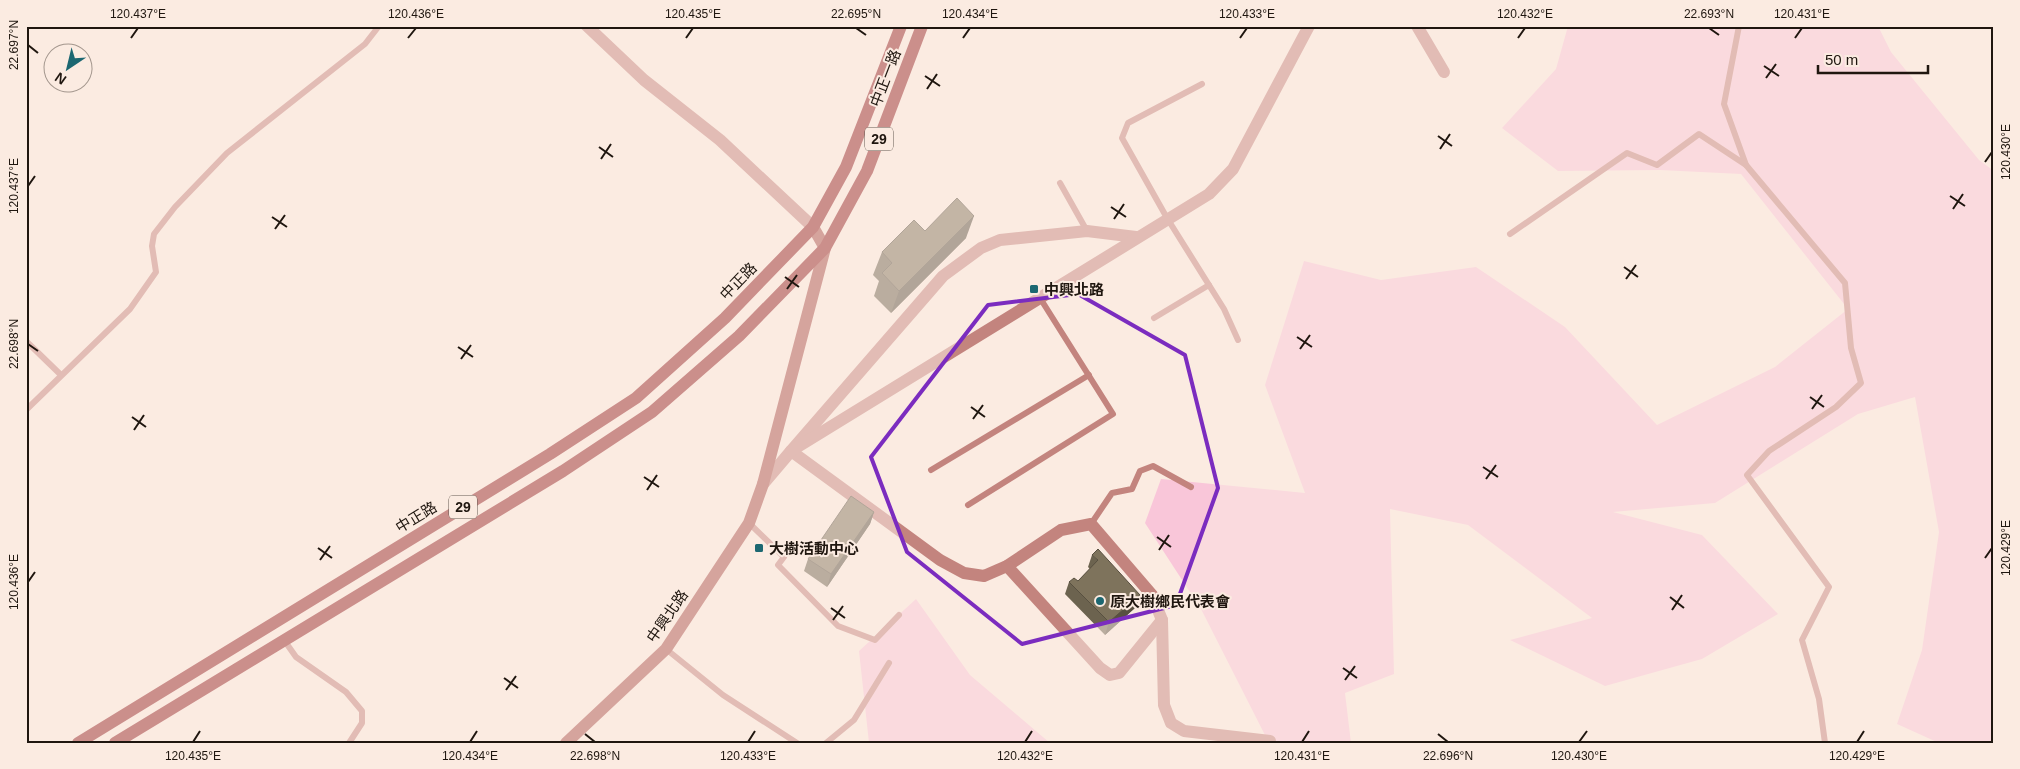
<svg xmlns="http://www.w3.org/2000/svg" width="2020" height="769" font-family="Arial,'Noto Sans TC',sans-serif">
	<rect width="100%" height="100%" fill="#fbebe1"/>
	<g fill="#f9c6d9">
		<polygon points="1568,26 1878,26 1891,52 1979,160 1994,171 1994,743 1939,743 1897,724 1922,650 1939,532 1915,397 1858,414 1715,503 1613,512 1702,535 1778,614 1702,659 1605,686 1510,640 1592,618 1468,525 1390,509 1394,674 1345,693 1351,743 1269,743 1201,609 1145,523 1161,479 1305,493 1265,385 1304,261 1381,280 1476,267 1565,327 1657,425 1775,367 1848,309 1741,174 1660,170 1558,171 1502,128 1556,69"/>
		<polygon points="916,599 970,675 1050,743 869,743 859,651"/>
	</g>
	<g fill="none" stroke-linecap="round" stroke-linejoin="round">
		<g stroke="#c3847e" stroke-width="6">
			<polyline points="1739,26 1724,104 1746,165 1845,283 1851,348 1861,383 1836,407 1769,451 1747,475 1829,587 1802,640 1819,699 1825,743"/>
			<polyline points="1202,84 1128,123 1122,138 1167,218 1224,309 1238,340"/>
			<polyline points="1060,183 1087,231"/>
			<polyline points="1510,234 1627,153 1657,165 1699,134 1746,165"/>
			<polyline points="1154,318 1209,285"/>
			<polyline points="26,341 61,375"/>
			<polyline points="26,410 130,309 156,272 152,246 154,234 175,207 227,153 365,44 379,26"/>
			<polyline points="931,470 1089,375"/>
			<polyline points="968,505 1113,414 1040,298"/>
			<polyline points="749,523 784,557 778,565 838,626 875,640 899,615"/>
			<polyline points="1091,524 1112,493 1132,489 1140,471 1153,466 1191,487"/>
			<polyline points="284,640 296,657 346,692 362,711 362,723 349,743"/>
			<polyline points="666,649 723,695 797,743"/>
			<polyline points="826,743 854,720 889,663"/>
		</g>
		<g stroke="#c3847e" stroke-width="12">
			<polyline points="587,26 644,80 720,140 813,227"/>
			<polyline points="1417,26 1444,72"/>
			<polyline points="1136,237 1087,231 1000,240 981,248 943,276 791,451 940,560 964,573 984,576 1007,566 1061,530 1091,524 1152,595 1162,620 1164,705 1171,723 1184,731 1270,741"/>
			<polyline points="763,484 791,451 1209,194 1233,169 1309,26"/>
			<polyline points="1007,566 1100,668 1110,675 1119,673 1162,620"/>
		</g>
		<polyline stroke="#a74e49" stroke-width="12" points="566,743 666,649 749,523 763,484 825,248 813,227"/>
		<g stroke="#911f22" stroke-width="12">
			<polyline points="78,743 550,454 636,398 725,318 813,227 846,167 901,26"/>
			<polyline points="115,743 563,471 652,412 739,336 825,248 867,171 922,26"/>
		</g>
	</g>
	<g fill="#6c634f">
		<polygon points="925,231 966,238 891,313 874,296 879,281 873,275 882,252"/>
		<polygon points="874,512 870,524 827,587 804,571 808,559"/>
		<polygon points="1092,555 1140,595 1136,607 1105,635 1065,594 1069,582 1078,581 1090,569 1088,567"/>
	</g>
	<g fill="#585040">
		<polygon points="974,216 966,238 891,313 899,291"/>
		<polygon points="874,512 870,524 827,587 831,574"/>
		<polygon points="1140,595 1136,607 1105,635 1109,622"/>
	</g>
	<g fill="#7e735c" stroke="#585040">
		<polygon points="957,198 974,216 899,291 882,273 892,263 882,252 914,220 925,231"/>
		<polygon points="851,496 874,512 831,574 808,559"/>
		<polygon points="1098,549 1140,595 1109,622 1069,582 1074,578 1078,581 1098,560 1092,555"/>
	</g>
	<path d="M0 0H2020V769H0ZM1078,294L1185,355L1218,488L1176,605L1022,644L907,552L871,457L988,305Z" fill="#fbebe1" fill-opacity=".55" fill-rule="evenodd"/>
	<path fill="none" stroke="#7b2cbf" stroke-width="4" stroke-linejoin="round" d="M1078,294L1185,355L1218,488L1176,605L1022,644L907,552L871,457L988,305Z"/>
	<path fill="none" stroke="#1f160f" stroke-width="2" d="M856,28L866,35M1709,28L1719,35M131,38L138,28M408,38L416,28M686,38L693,28M963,38L970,28M1240,38L1247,28M1518,38L1525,28M1795,38L1802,28M28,45L38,53M1764,66L1779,76M925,76L940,86M1766,78L1776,64M927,89L937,74M1438,136L1452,146M599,147L613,157M1440,149L1450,134M601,159L611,144M1985,162L1992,152M28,186L35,176M1950,196L1965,206M1111,207L1126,217M1953,209L1963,194M272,217L287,227M1114,219L1124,204M275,229L285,215M1624,267L1638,277M785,277L799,287M1626,279L1636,265M787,289L797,275M1297,337L1312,347M28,344L38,351M458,347L473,357M1300,349L1310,335M461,359L471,345M1810,397L1824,407M971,407L985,417M1812,409L1822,395M132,417L146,427M973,419L983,405M134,430L144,415M1483,467L1498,477M644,477L659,487M1486,479L1496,465M647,490L657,475M1157,537L1171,547M318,548L332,558M1159,550L1169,535M1985,558L1992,548M320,560L330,546M28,582L35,572M1670,597L1684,608M831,608L845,618M1672,610L1682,595M833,620L843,606M1343,668L1357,678M504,678L518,688M1345,680L1355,666M506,690L516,676M585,734L595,742M1438,734L1448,742M193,742L200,731M470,742L477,731M748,742L755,731M1025,742L1032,731M1302,742L1309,731M1579,742L1587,731M1857,742L1864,731"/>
	<g fill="#1c6771" stroke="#fbebe1" stroke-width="2">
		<rect x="1029" y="284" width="10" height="10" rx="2.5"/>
		<rect x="754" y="543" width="10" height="10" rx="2.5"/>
		<circle cx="1100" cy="601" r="5"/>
	</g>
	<g text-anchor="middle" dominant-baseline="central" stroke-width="4" stroke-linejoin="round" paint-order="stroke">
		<g fill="#fbebe1" stroke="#61564e" stroke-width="1">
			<rect x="865" y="127.5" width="28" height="23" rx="4"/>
			<rect x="449" y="495.5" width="28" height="23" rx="4"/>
		</g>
		<g font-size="14" font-weight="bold" fill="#1f160f">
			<text x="879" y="139">29</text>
			<text x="463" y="507">29</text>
		</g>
		<g font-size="15" fill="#1f160f" stroke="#fbebe1">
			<text transform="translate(885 78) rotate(-69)">中正一路</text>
			<text transform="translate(738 281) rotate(-46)">中正路</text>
			<text transform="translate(416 517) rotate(-31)">中正路</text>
			<text transform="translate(667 616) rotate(-55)">中興北路</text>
		</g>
		<g font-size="15" font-weight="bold" fill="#1f160f" stroke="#fbebe1" text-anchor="start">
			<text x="1044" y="289">中興北路</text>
			<text x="769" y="548">大樹活動中心</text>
			<text x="1110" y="601">原大樹鄉民代表會</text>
		</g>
	</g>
	<rect width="2020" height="769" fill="none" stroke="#fbebe1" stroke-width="55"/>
	<g transform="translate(68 68) rotate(215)"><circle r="24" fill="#fbebe1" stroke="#a3968d"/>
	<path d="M0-4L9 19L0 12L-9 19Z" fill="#1c6771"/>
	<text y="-8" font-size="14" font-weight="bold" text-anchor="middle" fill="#1f160f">N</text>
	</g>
	<path d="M1818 65v8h110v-8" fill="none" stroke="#1f160f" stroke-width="2.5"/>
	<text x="1825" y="65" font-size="15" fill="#1f160f" stroke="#fbebe1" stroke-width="4" paint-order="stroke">50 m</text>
	<rect x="28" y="28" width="1964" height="714" fill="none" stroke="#1f160f" stroke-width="2"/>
	<g font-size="12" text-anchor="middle" fill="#1f160f">
		<text x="138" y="18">120.437°E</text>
		<text x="416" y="18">120.436°E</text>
		<text x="693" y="18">120.435°E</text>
		<text x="856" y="18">22.695°N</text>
		<text x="970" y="18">120.434°E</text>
		<text x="1247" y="18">120.433°E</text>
		<text x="1525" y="18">120.432°E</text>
		<text x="1709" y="18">22.693°N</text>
		<text x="1802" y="18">120.431°E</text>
		<text transform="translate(14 45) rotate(-90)" y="4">22.697°N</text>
		<text transform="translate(2006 152) rotate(-90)" y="4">120.430°E</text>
		<text transform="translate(14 186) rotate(-90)" y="4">120.437°E</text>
		<text transform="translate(14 344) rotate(-90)" y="4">22.698°N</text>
		<text transform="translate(2006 548) rotate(-90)" y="4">120.429°E</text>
		<text transform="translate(14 582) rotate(-90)" y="4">120.436°E</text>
		<text x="193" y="760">120.435°E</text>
		<text x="470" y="760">120.434°E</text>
		<text x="595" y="760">22.698°N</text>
		<text x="748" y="760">120.433°E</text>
		<text x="1025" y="760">120.432°E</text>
		<text x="1302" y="760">120.431°E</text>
		<text x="1448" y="760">22.696°N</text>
		<text x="1579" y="760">120.430°E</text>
		<text x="1857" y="760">120.429°E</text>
	</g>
</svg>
